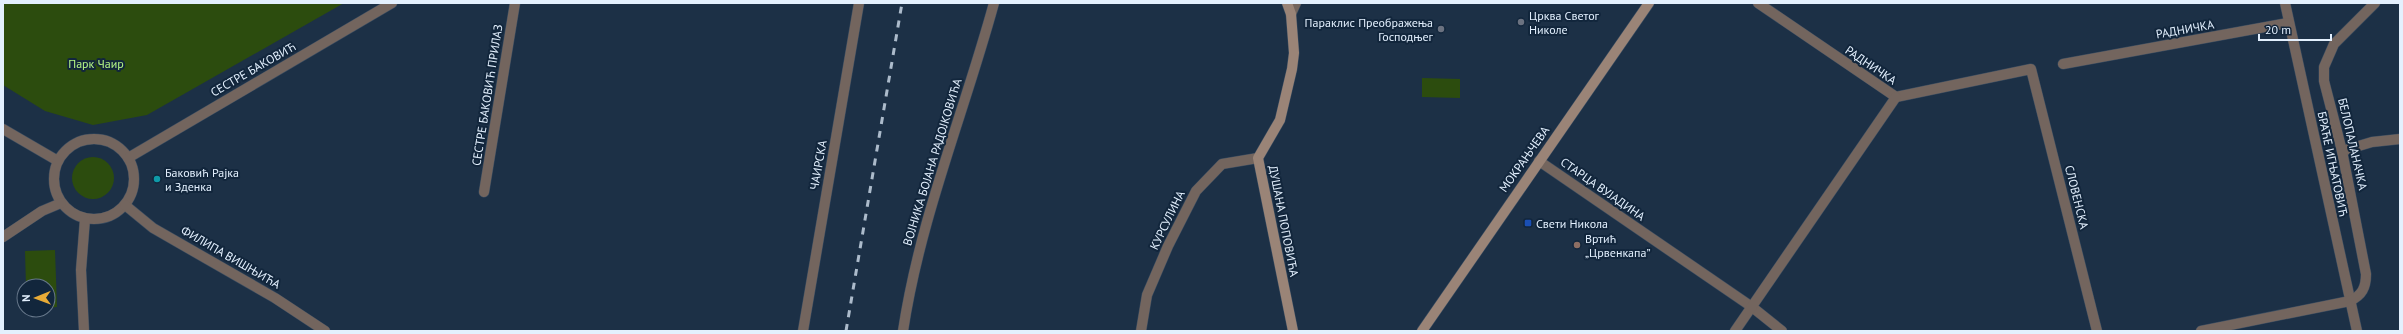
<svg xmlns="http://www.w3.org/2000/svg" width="2403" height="334" font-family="'PT Sans',sans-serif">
	<rect width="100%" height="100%" fill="#1c3046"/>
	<g fill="#2c4c0e">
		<polygon points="3,3 344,3 147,115 93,125 45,111 3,85"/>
		<polygon points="1422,78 1460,79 1460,98 1422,97"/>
		<circle cx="93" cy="178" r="21"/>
		<polygon points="55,250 57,307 48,308 48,286 26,286 25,251"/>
	</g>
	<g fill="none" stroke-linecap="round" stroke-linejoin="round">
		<defs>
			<g id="street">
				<polyline points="1758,3 1896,97 2031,69 2097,331"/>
				<polyline points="2285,3 2357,331"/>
				<polyline points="1291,14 1296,3"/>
				<polyline points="2063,64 2288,23"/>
				<polyline points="3,129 58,161"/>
				<circle cx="94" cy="179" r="40"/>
				<polyline points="2342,151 2372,142 2400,139"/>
				<polyline points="128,158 392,3"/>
				<polyline points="1539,161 1752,307 1782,331"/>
				<polyline points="484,192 515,3"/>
				<polyline points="125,205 153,228 275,298 325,331"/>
				<polyline points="3,237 42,211 61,203"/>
				<polyline points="84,331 81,270 85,219"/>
				<polyline points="803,331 859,3"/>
				<path d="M903,331C920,218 964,113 994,3"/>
				<polyline points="1141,331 1147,295 1168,246 1196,191 1222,164 1258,158"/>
				<polyline points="1735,331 1896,97"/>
				<path d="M2201,331L2350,301C2362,295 2366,288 2366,274L2342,151L2324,81V67L2334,44L2375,3"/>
			</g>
			<g id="secondary">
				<polyline points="1287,3 1291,14 1294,53 1292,69 1280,120 1258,158 1293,331"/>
				<polyline points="1422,331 1649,3"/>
			</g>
		</defs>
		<use href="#street" stroke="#384b60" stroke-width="11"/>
		<use href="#secondary" stroke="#384b60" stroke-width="11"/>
		<use href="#street" stroke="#73655e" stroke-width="10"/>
		<use href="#secondary" stroke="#9a8477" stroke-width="10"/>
		<polyline stroke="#acbbcb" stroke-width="3" stroke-dasharray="7 7" stroke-linecap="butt" points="846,331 902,3"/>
	</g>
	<g fill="#6b7280" stroke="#12263c" stroke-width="1.5">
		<circle cx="1521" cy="22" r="4"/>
		<circle cx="1441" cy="29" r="4"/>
	</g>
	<circle fill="#0f9aa8" stroke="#12263c" stroke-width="1.5" cx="157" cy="179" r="4"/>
	<rect fill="#1a4fb4" stroke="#12263c" stroke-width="1.5" x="1524" y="219" width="8" height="8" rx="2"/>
	<circle fill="#8d6e63" stroke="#12263c" stroke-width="1.5" cx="1577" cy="245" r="4"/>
	<g text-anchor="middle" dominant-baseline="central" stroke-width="4" stroke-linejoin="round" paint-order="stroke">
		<g font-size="12" fill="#e3f0fe" stroke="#12263c" text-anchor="start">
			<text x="1529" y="15">Црква Светог<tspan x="1529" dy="14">Николе</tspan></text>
			<text x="1433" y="22" text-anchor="end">Параклис Преображења<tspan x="1433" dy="14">Господњег</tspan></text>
			<text x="165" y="172">Баковић Рајка<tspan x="165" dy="14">и Зденка</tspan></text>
			<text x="1536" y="223">Свети Никола</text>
			<text x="1585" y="238">Вртић<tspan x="1585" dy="14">„Црвенкапа”</tspan></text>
		</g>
		<g font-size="12" fill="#e3f0fe" stroke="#12263c">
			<text transform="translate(2185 29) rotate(-10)">РАДНИЧКА</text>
			<text transform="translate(1871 65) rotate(34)">РАДНИЧКА</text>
			<text transform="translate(253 69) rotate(-30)">СЕСТРЕ БАКОВИЋ</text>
			<text transform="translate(487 95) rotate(-81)">СЕСТРЕ БАКОВИЋ ПРИЛАЗ</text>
			<text transform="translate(2353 144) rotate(77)">БЕЛОПАЛАНАЧКА</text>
			<text transform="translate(1524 159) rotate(-55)">МОКРАЊЧЕВА</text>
			<text transform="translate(932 162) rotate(-73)">ВОЈНИКА БОЈАНА РАДОЈКОВИЋА</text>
			<text transform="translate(2333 164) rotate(78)">БРАЋЕ ИГЊАТОВИЋ</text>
			<text transform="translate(818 165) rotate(-80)">ЧАИРСКА</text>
			<text transform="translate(1603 189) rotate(35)">СТАРЦА ВУЈАДИНА</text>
			<text transform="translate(2077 197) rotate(76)">СЛОВЕНСКА</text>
			<text transform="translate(1167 220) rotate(-64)">КУРСУЛИНА</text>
			<text transform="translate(1284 221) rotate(79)">ДУШАНА ПОПОВИЋА</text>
			<text transform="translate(231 257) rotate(30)">ФИЛИПА ВИШЊИЋА</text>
		</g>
		<g font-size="12" fill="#b5f685" stroke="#12263c">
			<text x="96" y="63">Парк Чаир</text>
		</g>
	</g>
	<rect width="2403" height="334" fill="none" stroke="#e3f0fe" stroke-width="8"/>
	<g transform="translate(36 298) rotate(269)"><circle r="19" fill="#12263c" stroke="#66778a"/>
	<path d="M0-3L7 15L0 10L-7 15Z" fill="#e8ab37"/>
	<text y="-6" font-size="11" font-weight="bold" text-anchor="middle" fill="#e3f0fe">N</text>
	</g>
	<path d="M2259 34v6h72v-6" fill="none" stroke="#e3f0fe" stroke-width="2"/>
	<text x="2265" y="34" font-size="12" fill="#e3f0fe" stroke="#12263c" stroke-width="3" paint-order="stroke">20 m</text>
</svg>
